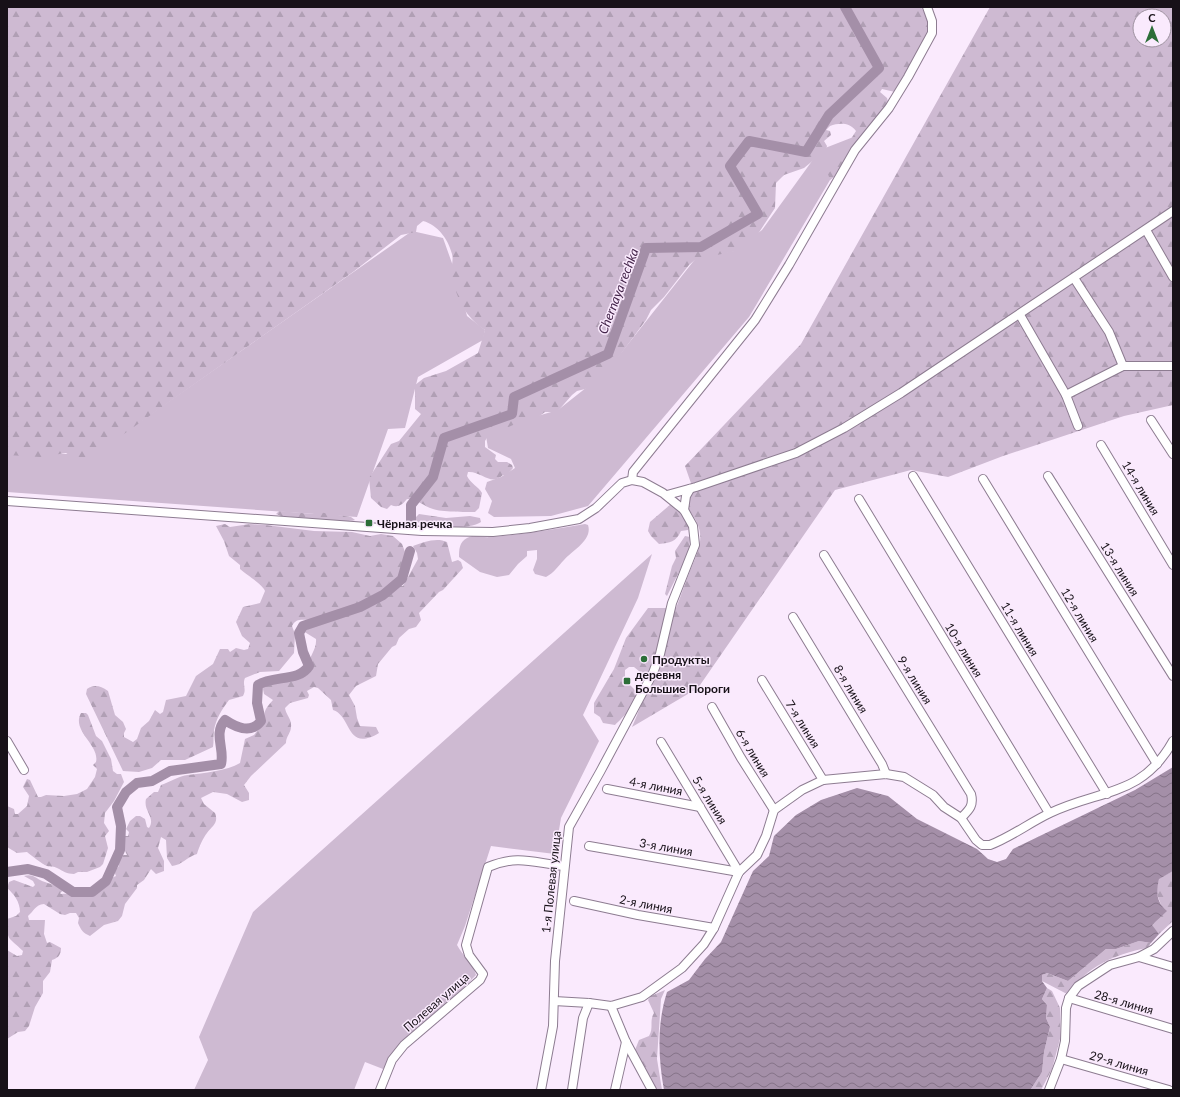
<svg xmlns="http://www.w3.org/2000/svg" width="1180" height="1097" font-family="Lato,sans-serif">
	<defs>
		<pattern id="forest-firs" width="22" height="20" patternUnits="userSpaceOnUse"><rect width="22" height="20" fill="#cebad2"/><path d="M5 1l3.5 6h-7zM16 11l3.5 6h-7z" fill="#b09fb4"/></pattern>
		<pattern id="water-waves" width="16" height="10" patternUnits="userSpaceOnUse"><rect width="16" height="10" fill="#a48fa8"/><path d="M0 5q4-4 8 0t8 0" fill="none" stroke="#857388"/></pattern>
	</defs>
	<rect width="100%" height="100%" fill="#faeafd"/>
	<g fill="#cebad2">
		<polygon points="856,136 749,317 588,506 551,516 494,517 488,513 492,501 485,489 487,482 501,477 515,468 511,459 488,448 486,436 510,424 558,410 606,372 696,258 734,251 762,230 820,150"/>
		<polygon points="412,231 443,238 458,280 467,316 485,330 483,340 418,377 405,428 388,429 357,517 7,492 7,454 94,454"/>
		<path d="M585,524L588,525C593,540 572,551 564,560C558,566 554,573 546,577L535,574L533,570L537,559V550L527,551V556L518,564L509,575L497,577L480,572L459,557C459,550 459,542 467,538C476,533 481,538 490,537C522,535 554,529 585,524Z"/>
		<path d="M652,554L638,598L583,715L599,741L561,818L555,854L491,846L465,926L457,945C463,956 473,963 476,975L383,1069L365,1062L354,1090H194L208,1060L199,1037L253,912Z"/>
	</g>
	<g fill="url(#forest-firs)" fill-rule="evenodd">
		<path d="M7,7H921L927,17L930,30L895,92L882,89L880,92L887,98L888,102L886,106L851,149L834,177L830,180L828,174L832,169L856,131C849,122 839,123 830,126L826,130L830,131L831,135L824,141L827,146L826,150L804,168L784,175L776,183L775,208L756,237L737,251L696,259L689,265L664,297L651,310L646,320L606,374L595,384L585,389L577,391L572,395L557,412H545L537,418L513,425L488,436L485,441V447L496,455L495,459L498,462H507L512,465L513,468L506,476L503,475C491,487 482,471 468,472L467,476C471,484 478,486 482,493L479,508L475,512C466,512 441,512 433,509C423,506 418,499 407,499C402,505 398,508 391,505L387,509L381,507L371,498L369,478L391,444L399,441L421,414L415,409V385L424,378L446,371L478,353L485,330C466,318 456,298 452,276C450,269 454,261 452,254C448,239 438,225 423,221L417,226L416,232L401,235L353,272L90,458L70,460L69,455L66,453L40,457L7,455Z"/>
		<path d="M990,7H1173V405L1124,416L1003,456L948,477L911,470L835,490L698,688L632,727C639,712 643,697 651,681L634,667H629L625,670V680L636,691C637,705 624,716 615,725L603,723L600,717L594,713V703L614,669L626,638L648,608H676C681,596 685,583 690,571C701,545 707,532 688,509L690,496L694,492L685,466L801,344ZM1140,16H1164V40H1140Z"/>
		<path d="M671,504L682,514L689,527L688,530L681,531C676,542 670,543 659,544L651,536L648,531L650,522Z"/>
		<path d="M279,511L313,514L318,512L351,517L355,520C352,522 319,521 314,519L281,516L276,514Z"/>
		<path d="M419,514L446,518L470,516L480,518L481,522C470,530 422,530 414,519Z"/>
		<path d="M225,524L230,527L250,524L266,525L314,531L352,532L370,536L381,534L393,536L402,544L407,557L408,564L407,569L394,585L403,586L418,559L417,553L413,546C423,542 437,537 447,542L452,562L458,560L461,562L463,568L443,590L439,592L419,613L421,620L416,627L409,629L399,638L396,645L392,647L378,664L376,676L356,686L349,695L355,706L357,718L360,726L376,727L379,733C346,753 352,716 333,710L331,700L318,688L314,687L307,691L309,695L308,698L290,703L285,708C286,715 292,719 291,727C291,733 286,736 286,743L251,776L244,785L249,793V800L242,802L227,794L213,792L201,798L204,804L215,813C219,823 212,826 207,833C203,838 199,847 197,854C187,857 182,865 172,866L167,858L166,840L161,837L158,848L164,861V871L156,874L151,869L144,880L137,885V888L125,904L122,916L118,921L104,925L90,936C83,933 81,930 78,923L79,918L76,913H70L65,915L60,914L44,904C35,905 34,911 28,916L29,920H45L44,934L47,943L50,942L61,948C61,955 58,958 52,960L50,972L43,981V993L35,1007L29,1026L25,1031L18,1032L7,1039V950L17,956L22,955L23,951C8,936 7,942 7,919L16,916L20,912C20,902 14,894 7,888L9,882L14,880L33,887L35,885L33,881L24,876C34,873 37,880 45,882C52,885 59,885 64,890L60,893L61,894C77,892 100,901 107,880L116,876L114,871L119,866L114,859L116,855H127C124,849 121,844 124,836H128L129,832L126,829L130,821L136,816H140L145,819L147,827L149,828C156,817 143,811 146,799L154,792H158L161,785C170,782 179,776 188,775C203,773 227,771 240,763L245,739L254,735L265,721C263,711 266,708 273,700L264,694L263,689L264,685L287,681L309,672C307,656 317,651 316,639L303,631L316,626L310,620C302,620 296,618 292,626L295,634L294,653L279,671L260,672L245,678C242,685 247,689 243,696L229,700C222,709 216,719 214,730C213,736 214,741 213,747L185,760H161L152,768L139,772L123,771L86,694L87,689C95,684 100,686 108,691L115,715L123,722L126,729L124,733V737L133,742L137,739L141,728L149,721L155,710L160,714L163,712L166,700L186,696L196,676L213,664L220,649H228L230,652L236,648L244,650L248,649L250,643L242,636L236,622L243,607L260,603L265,591C263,585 247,575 240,569V565L229,556L224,541L216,526Z"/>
		<polygon points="685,536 690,537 689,552 667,596 665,594 672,566 676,558 675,551"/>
		<path d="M81,713H86L88,715L96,736L102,741L111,759L113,771L117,774H121L124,782L114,801L105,813L104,823L109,831L105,836L108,848L103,864L100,867L87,872H78L74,874C67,874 63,871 57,868C54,866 51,867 47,866C42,864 31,855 27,852L17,853L7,847V806L14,809L15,814H18L27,806L29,796L23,787L27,779L30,780L38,797H41L46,795L64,796L77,794L87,789L95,777L97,769L93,765L96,762C100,745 71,731 81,713Z"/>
		<polygon points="1173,871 1173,921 1159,934 1151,925 1157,920 1162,907 1156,892 1159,878"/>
		<path d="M1139,941L1151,943L1147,948C1112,955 1089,966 1067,994L1042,981V975L1047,973L1068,981L1106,949H1116Z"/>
		<polygon points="1047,988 1052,991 1060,1008 1060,1039 1052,1069 1041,1090 1026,1090 1031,1089 1042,1072 1044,1052 1050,1027 1046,1018 1047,1005 1042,999"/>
		<path d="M665,990L661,999L657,1059L662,1090H654L635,1050L639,1040L649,1036C654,1028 649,1021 654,1013L648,1000L651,996Z"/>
	</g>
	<path fill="url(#water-waves)" d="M1173,767V871L1159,879C1156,892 1156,902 1167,911L1152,925L1159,934L1151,943L1139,941L1116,949H1106L1068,981L1047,973L1042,975V981L1047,988L1042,999L1047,1005L1046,1018L1050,1027L1044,1052L1042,1072L1031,1089L664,1090C658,1057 657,1023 667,992L689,980L705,959L721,942L753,871L769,856L774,836L796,815L821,800L857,788L888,796L917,819L977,849L988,859L997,862L1006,859L1013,849L1135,790Z"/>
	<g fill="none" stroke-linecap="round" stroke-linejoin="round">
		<g stroke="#a48fa8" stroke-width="10">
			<polyline points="411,527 411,505 433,477 444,438 512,414 514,397 608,354 646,248 701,247 758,214 730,166 749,141 806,152 829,115 879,68 845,7"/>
			<path d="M7,872L28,869L46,874L73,892H92L106,881L120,850L121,826L117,807L126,792L137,783L152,781L170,771L221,764C225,749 213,734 225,720C237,728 251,734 261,721L257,703L258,685C274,675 299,682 309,666L303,652L299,633L303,626L360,607L383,595L402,579L410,551"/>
		</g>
		<defs>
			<g id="minor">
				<polyline points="1146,230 1173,277"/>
				<polyline points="1074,278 1109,332 1123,366"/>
				<polyline points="1020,315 1066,395 1078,426"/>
				<polyline points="1066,395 1123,366 1173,366"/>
				<polyline points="1151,420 1173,454"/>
				<polyline points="1101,445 1173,565"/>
				<polyline points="913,476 1107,794"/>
				<polyline points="1048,476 1173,676"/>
				<polyline points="983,479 1157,764"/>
				<polyline points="632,480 633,472 755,320 789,265 855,150 889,108 908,77 932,33 932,21 927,7"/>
				<polyline points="667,495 696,487 796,453 844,428 901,393 1173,211"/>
				<polyline points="859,499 1049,813"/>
				<polyline points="7,501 422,531 493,532 530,528 579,519 596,508 622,483 632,480 643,482 663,493 684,510 693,526 695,545 672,603 660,654 653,673 600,772 569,827 555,961 553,1026 541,1090"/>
				<polyline points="684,510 686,496 690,489"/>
				<path d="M824,555L971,794C974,806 969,810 961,818"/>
				<polyline points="793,617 882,764 886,774"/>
				<polyline points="762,680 823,780"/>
				<polyline points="712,707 741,758 774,810"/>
				<polyline points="7,741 24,770"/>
				<polyline points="661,742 739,872"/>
				<polyline points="607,789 700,807"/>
				<polyline points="589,846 739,872"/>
				<polyline points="574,901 638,915 714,928"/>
				<polyline points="1139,957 1173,967"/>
				<polyline points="1069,998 1173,1029"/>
				<path d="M554,1001L589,1003L611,1006L642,997L682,968L704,944L714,928L739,872L757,855L766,836L774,810L802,790L823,780L886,774L904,777L933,795L944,807L961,818L976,840L982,845H990C1011,837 1029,823 1050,813C1100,789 1142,797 1173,741"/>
				<polyline points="611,1006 626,1042 652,1090"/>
				<polyline points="1061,1059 1169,1090"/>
				<path d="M380,1090L392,1060L404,1045L480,980L483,974L469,955L466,945L488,867C520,854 533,863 564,866"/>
				<polyline points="572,1090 583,1018 589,1003"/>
				<polyline points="615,1090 626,1042"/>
				<polyline points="1049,1090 1061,1059 1065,1041 1066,1008 1069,998 1078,986 1110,965 1139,957 1154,949 1173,931"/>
			</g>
		</defs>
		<use href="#minor" stroke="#8d7c91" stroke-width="10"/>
		<use href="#minor" stroke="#fff" stroke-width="8"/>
	</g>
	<g fill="#2c6e38" stroke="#faeafd" stroke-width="1.5">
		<rect x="365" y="519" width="8" height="8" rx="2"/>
		<circle cx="644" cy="659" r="4"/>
		<rect x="623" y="677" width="8" height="8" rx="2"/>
	</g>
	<g text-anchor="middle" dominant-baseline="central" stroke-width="3" stroke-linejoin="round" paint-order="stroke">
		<g font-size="12" fill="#171118" stroke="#faeafd">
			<text transform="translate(1141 488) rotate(59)">14-я линия</text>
			<text transform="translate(1120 569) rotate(58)">13-я линия</text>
			<text transform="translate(1080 615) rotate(59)">12-я линия</text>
			<text transform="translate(1020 629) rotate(59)">11-я линия</text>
			<text transform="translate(964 650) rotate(59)">10-я линия</text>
			<text transform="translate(915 680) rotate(58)">9-я линия</text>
			<text transform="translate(851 689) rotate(59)">8-я линия</text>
			<text transform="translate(803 724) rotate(58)">7-я линия</text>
			<text transform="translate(753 753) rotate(59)">6-я линия</text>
			<text transform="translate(656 786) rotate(11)">4-я линия</text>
			<text transform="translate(710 800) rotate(58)">5-я линия</text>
			<text transform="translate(666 847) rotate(10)">3-я линия</text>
			<text transform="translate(551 882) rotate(-84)">1-я Полевая улица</text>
			<text transform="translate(646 904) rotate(11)">2-я линия</text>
			<text transform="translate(436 1002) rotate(-41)">Полевая улица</text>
			<text transform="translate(1124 1002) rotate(16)">28-я линия</text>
			<text transform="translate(1119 1063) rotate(16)">29-я линия</text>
		</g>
		<g font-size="12" font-weight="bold" fill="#171118" stroke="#faeafd" text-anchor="start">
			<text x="377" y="523">Чёрная речка</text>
			<text x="652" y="659">Продукты</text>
			<text x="635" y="674">деревня<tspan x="635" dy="14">Большие Пороги</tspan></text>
		</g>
		<g font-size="13" font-style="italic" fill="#44254a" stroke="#faeafd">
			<text transform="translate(618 291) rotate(-69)">Chernaya rechka</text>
		</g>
	</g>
	<rect width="1180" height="1097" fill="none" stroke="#171118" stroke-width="16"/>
	<g transform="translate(1152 28)"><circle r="19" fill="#faeafd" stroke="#9f93a1"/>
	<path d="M0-3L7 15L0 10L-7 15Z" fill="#2c6e38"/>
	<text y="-6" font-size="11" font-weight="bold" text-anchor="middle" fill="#171118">С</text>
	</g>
</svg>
